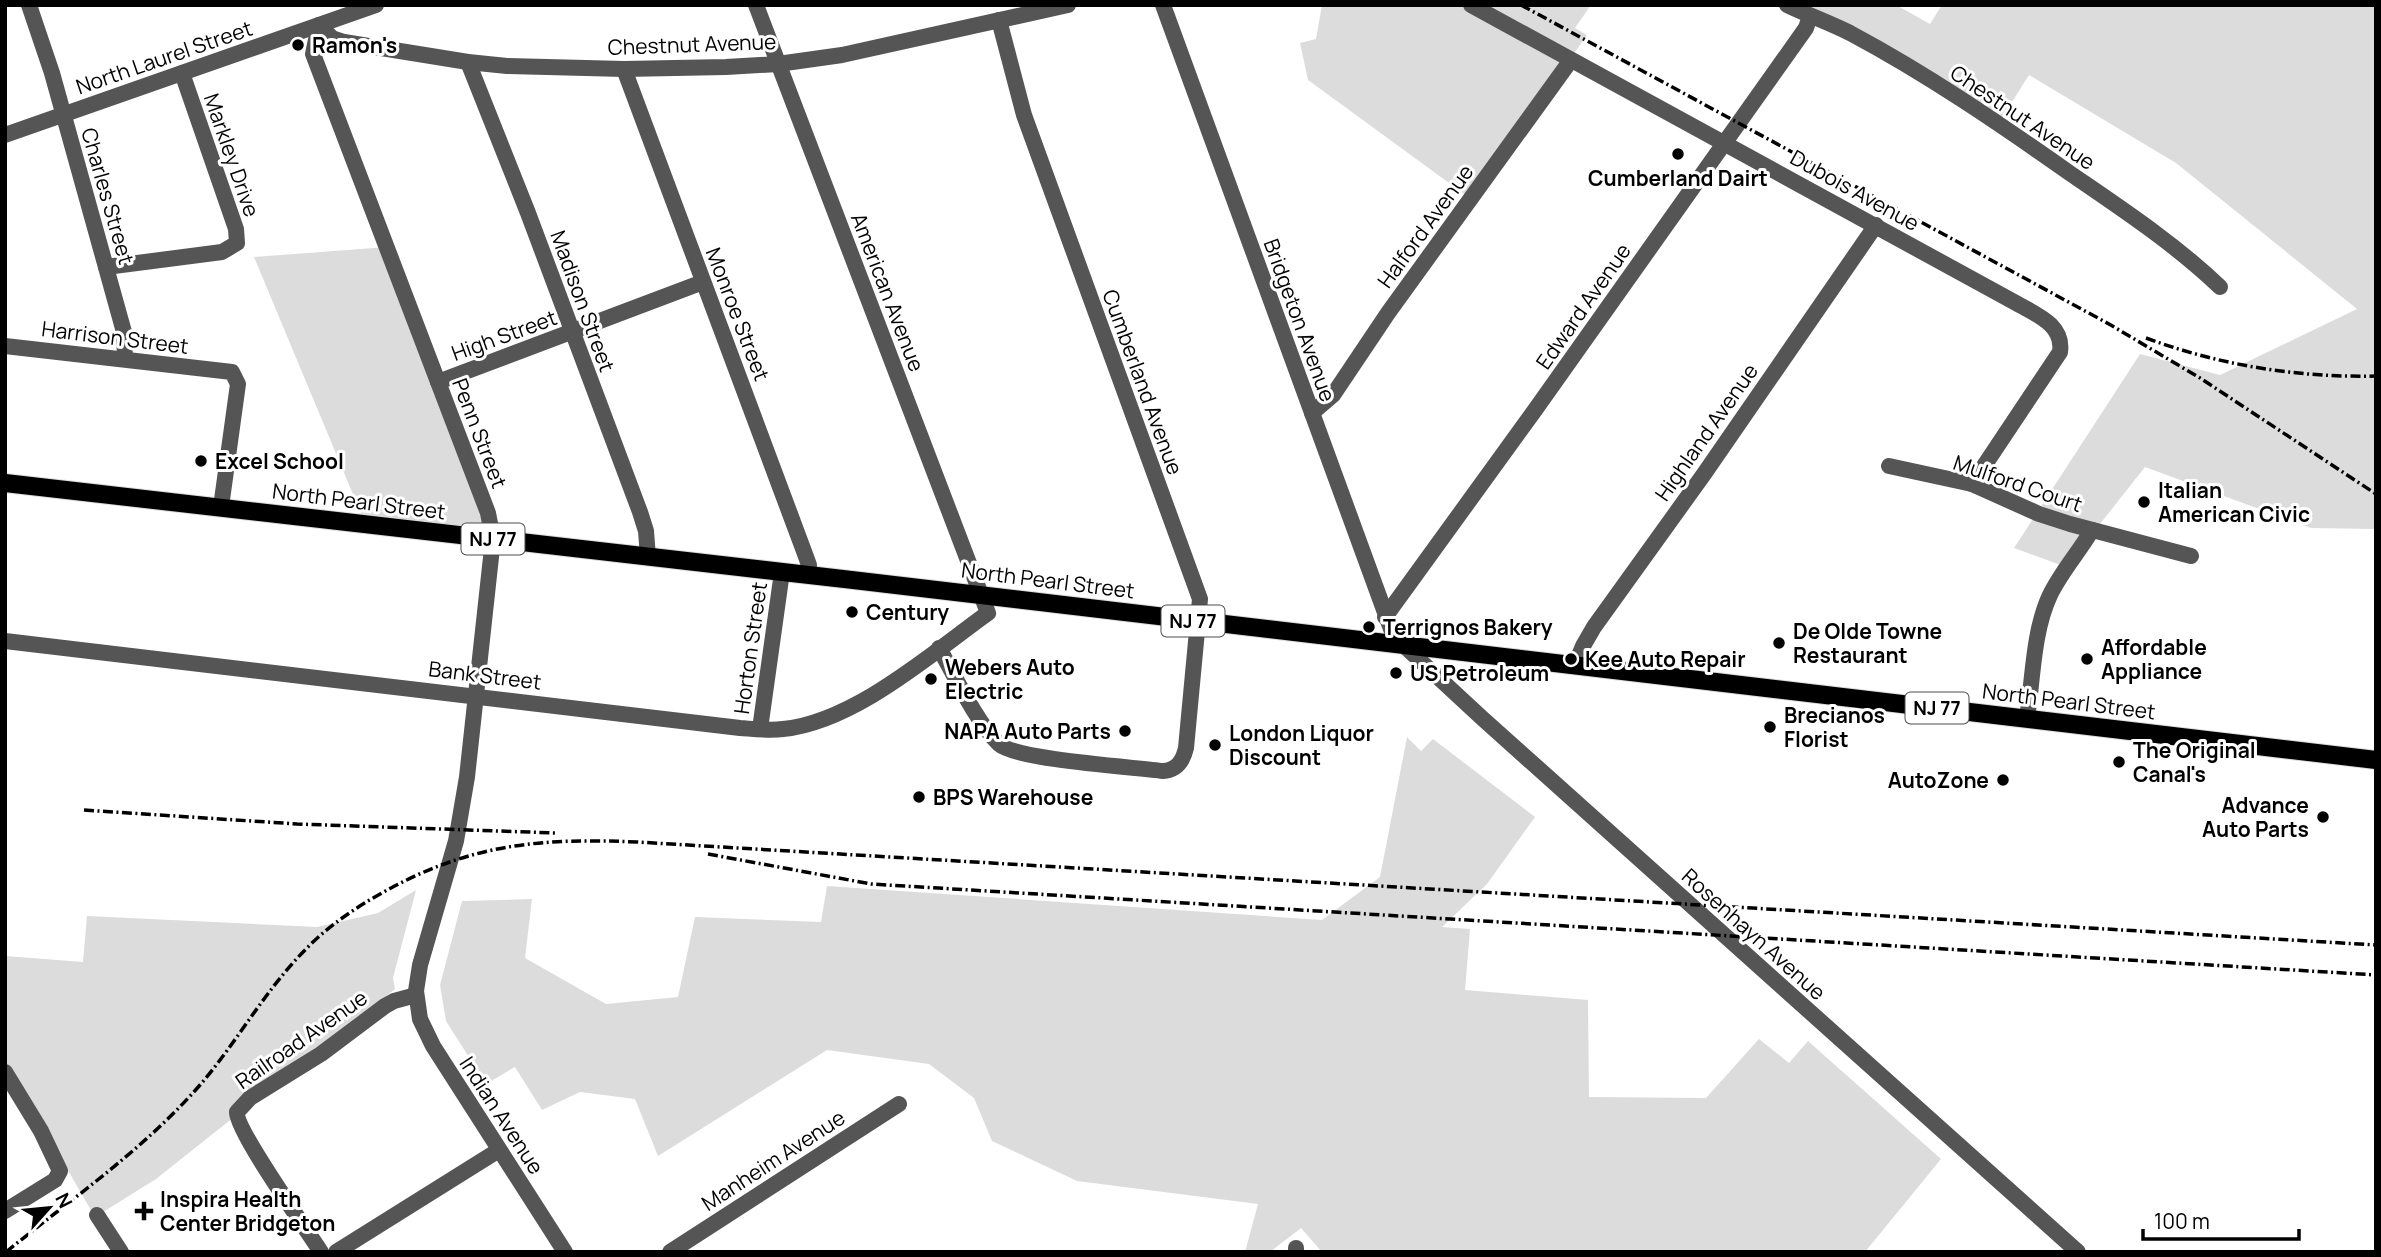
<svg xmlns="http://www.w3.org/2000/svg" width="2381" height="1257" font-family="Manrope,sans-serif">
	<rect width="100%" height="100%" fill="#fff"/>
	<g fill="#dcdcdc">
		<polygon points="1322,5 1591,5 1575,28 1587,35 1471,199 1308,80 1300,43 1316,39"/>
		<polygon points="1795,5 1896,5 1930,24 1942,5 2376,5 2376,529 2311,528 2145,467 2066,567 2014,548 2140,354 2220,375 2357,309 2176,163 2029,75 1998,124"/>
		<polygon points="387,247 493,539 365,523 254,257"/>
		<polygon points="1407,737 1421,751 1433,739 1535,817 1487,884 1442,927 1470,929 1465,990 1588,1000 1589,1097 1706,1098 1759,1039 1789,1063 1808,1041 1941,1159 1865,1252 1322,1252 1301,1228 1270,1252 1245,1252 1258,1204 1077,1181 992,1141 974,1098 929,1064 827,1050 658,1156 635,1099 580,1092 542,1110 515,1067 486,1084 446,1021 440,985 462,901 532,899 525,958 606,1004 678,997 695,917 821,922 827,886 1322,920 1380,877"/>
		<polygon points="416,890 393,978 395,989 156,1179 95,1217 5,1062 5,956 83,962 87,916 317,927 378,913"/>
	</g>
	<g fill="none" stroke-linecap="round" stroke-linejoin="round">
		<defs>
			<path id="major" d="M5,483C796,570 1585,669 2376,760"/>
		</defs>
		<use href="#major" stroke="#dbdbdb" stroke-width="20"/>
		<g stroke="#555" stroke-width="16">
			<polyline points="29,5 52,73 124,332 125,359"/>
			<polyline points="1163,5 1391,629 1400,642 1482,718 2078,1252"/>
			<path d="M1471,5L2016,303C2037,315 2064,325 2060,352L1972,484"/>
			<path d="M1787,5C1808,15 1830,23 1850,33C1927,74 2000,124 2071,174C2122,209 2175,244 2220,287"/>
			<polyline points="468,62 528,213 640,512 646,531 648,557"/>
			<polyline points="624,69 805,554 809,565 808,575"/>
			<polyline points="5,135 376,5"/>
			<polyline points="106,267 222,252 237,243 236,229 182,73"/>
			<polyline points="5,346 232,372 238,384 221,507"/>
			<polyline points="438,382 703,282"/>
			<polyline points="1312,413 1333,395 1388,313 1571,60"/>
			<polyline points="1889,466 1972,484 2039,514 2070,524 2191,556"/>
			<polyline points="1385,617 1535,410 1806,28 1810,16"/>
			<path d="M5,641C250,669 495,697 740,728C754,729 769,731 783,729C854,722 931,654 988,613L756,5"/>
			<path d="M939,648C955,676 977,723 999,744C1017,760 1133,767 1163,771C1177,770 1183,761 1186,748L1200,599L1024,115L999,20"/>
			<polyline points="1575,665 1583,646 1594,627 1704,474 1876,225"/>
			<path d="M2027,718C2033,679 2033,631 2050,595C2061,572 2079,552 2092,530"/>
			<polyline points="760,729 782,572"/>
			<polyline points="5,1072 41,1131 60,1171 55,1180 5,1211"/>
			<polyline points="97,1215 121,1252"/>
			<path d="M321,1252C307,1230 235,1129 237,1112L250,1098L321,1054L385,1006L394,1001L416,995"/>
			<polyline points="336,1252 499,1150"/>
			<polyline points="565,1252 433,1046 420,1019 416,991 420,965 456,841 467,777 493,539 488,513 313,54 319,25 332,38 344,42 468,62 507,66 624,69 726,67 778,64 842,55 1068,5"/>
			<polyline points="670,1252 899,1104"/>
			<polyline points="1296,1252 1296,1248"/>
		</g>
		<use href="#major" stroke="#000" stroke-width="18"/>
		<g stroke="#000" stroke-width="3.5" stroke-dasharray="10 3.5 2 3.5" stroke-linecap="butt">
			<polyline points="1521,5 2109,324 2200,378 2376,494"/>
			<path d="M2146,338C2219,365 2298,378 2376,376"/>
			<polyline points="84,810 297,824 556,833"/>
			<polyline points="708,854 871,884 2376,975"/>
			<path d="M6,1252C70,1200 136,1155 191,1095C233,1050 262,993 306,949C330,924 361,904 391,888C475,843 544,838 637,842L2376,945"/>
		</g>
	</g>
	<g fill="#000" stroke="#fff" stroke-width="2.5">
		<circle cx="298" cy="45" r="7"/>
		<circle cx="1678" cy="154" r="7"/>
		<circle cx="201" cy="461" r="7"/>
		<circle cx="2144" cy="502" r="7"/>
		<circle cx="852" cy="612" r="7"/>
		<circle cx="1369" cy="627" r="7"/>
		<circle cx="1779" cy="643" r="7"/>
		<circle cx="1571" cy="659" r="7"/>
		<circle cx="2087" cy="659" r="7"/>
		<circle cx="1396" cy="673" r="7"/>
		<circle cx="931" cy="679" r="7"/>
		<circle cx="1770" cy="727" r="7"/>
		<circle cx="1125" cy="731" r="7"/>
		<circle cx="1215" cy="745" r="7"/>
		<circle cx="2119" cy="762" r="7"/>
		<circle cx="2003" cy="780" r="7"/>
		<circle cx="919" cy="797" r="7"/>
		<circle cx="2323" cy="817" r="7"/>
		<path d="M140.5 1200.5h7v7h7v7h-7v7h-7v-7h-7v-7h7z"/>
	</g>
	<g text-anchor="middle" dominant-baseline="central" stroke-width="6" stroke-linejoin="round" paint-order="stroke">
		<g fill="#fff" stroke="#4c4c4c" stroke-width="2">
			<rect x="461.5" y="523.5" width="63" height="31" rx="5"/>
			<rect x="1161.5" y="605.5" width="63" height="31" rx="5"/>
			<rect x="1905.5" y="692.5" width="63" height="31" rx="5"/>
		</g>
		<g font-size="19" font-weight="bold" fill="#000">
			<text x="493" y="539">NJ 77</text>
			<text x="1193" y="621">NJ 77</text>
			<text x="1937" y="708">NJ 77</text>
		</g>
		<g font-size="21" fill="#000" stroke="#fff">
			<text transform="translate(692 44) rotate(-2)">Chestnut Avenue</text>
			<text transform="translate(164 57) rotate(-19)">North Laurel Street</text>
			<text transform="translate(2023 117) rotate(34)">Chestnut Avenue</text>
			<text transform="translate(232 155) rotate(71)">Markley Drive</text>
			<text transform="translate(1855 190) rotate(29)">Dubois Avenue</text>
			<text transform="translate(108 196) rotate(74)">Charles Street</text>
			<text transform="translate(1425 226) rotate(-54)">Halford Avenue</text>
			<text transform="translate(888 292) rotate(69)">American Avenue</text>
			<text transform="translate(583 301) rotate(70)">Madison Street</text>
			<text transform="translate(1583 306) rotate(-55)">Edward Avenue</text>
			<text transform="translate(738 314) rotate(69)">Monroe Street</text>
			<text transform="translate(1300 320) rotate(70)">Bridgeton Avenue</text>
			<text transform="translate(504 335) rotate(-20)">High Street</text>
			<text transform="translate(115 337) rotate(7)">Harrison Street</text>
			<text transform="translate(1143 382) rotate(70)">Cumberland Avenue</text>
			<text transform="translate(1706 432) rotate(-55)">Highland Avenue</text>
			<text transform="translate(480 433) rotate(69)">Penn Street</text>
			<text transform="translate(2018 483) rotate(19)">Mulford Court</text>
			<text transform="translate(359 501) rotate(7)">North Pearl Street</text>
			<text transform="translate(1048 580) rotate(7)">North Pearl Street</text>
			<text transform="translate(750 648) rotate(-82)">Horton Street</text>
			<text transform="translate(485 675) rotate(7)">Bank Street</text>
			<text transform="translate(2069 701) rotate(7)">North Pearl Street</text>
			<text transform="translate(1754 934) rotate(42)">Rosenhayn Avenue</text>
			<text transform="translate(301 1039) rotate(-35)">Railroad Avenue</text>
			<text transform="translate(502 1115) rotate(57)">Indian Avenue</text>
			<text transform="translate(773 1160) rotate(-33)">Manheim Avenue</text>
		</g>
		<g font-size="21" font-weight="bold" fill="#000" stroke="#fff" text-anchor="start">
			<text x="312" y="45">Ramon's</text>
			<text x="1678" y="178" text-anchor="middle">Cumberland Dairt</text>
			<text x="215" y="461">Excel School</text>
			<text x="2158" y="490">Italian<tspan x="2158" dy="24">American Civic</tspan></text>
			<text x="866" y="612">Century</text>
			<text x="1383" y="627">Terrignos Bakery</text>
			<text x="1793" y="631">De Olde Towne<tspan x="1793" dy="24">Restaurant</tspan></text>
			<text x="2101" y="647">Affordable<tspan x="2101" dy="24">Appliance</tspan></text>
			<text x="1585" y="659">Kee Auto Repair</text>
			<text x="945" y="667">Webers Auto<tspan x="945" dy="24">Electric</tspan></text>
			<text x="1410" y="673">US Petroleum</text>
			<text x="1784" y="715">Brecianos<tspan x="1784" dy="24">Florist</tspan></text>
			<text x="1111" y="731" text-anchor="end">NAPA Auto Parts</text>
			<text x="1229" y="733">London Liquor<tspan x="1229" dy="24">Discount</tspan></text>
			<text x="2133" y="750">The Original<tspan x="2133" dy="24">Canal's</tspan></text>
			<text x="1989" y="780" text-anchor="end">AutoZone</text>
			<text x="933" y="797">BPS Warehouse</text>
			<text x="2309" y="805" text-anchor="end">Advance<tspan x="2309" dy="24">Auto Parts</tspan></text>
			<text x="160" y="1199">Inspira Health<tspan x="160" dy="24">Center Bridgeton</tspan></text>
		</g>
	</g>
	<rect width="2381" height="1257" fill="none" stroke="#000000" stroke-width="14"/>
	<g transform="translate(49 1208) rotate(63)" stroke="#ffffff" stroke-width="5" paint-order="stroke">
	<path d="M0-5L12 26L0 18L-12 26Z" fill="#000000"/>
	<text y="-10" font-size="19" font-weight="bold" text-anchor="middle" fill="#000000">N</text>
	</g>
	<path d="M2143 1229v10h156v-10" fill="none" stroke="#000000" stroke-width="3.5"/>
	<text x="2154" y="1229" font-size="21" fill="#000000" stroke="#ffffff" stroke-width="5" paint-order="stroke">100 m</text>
</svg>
